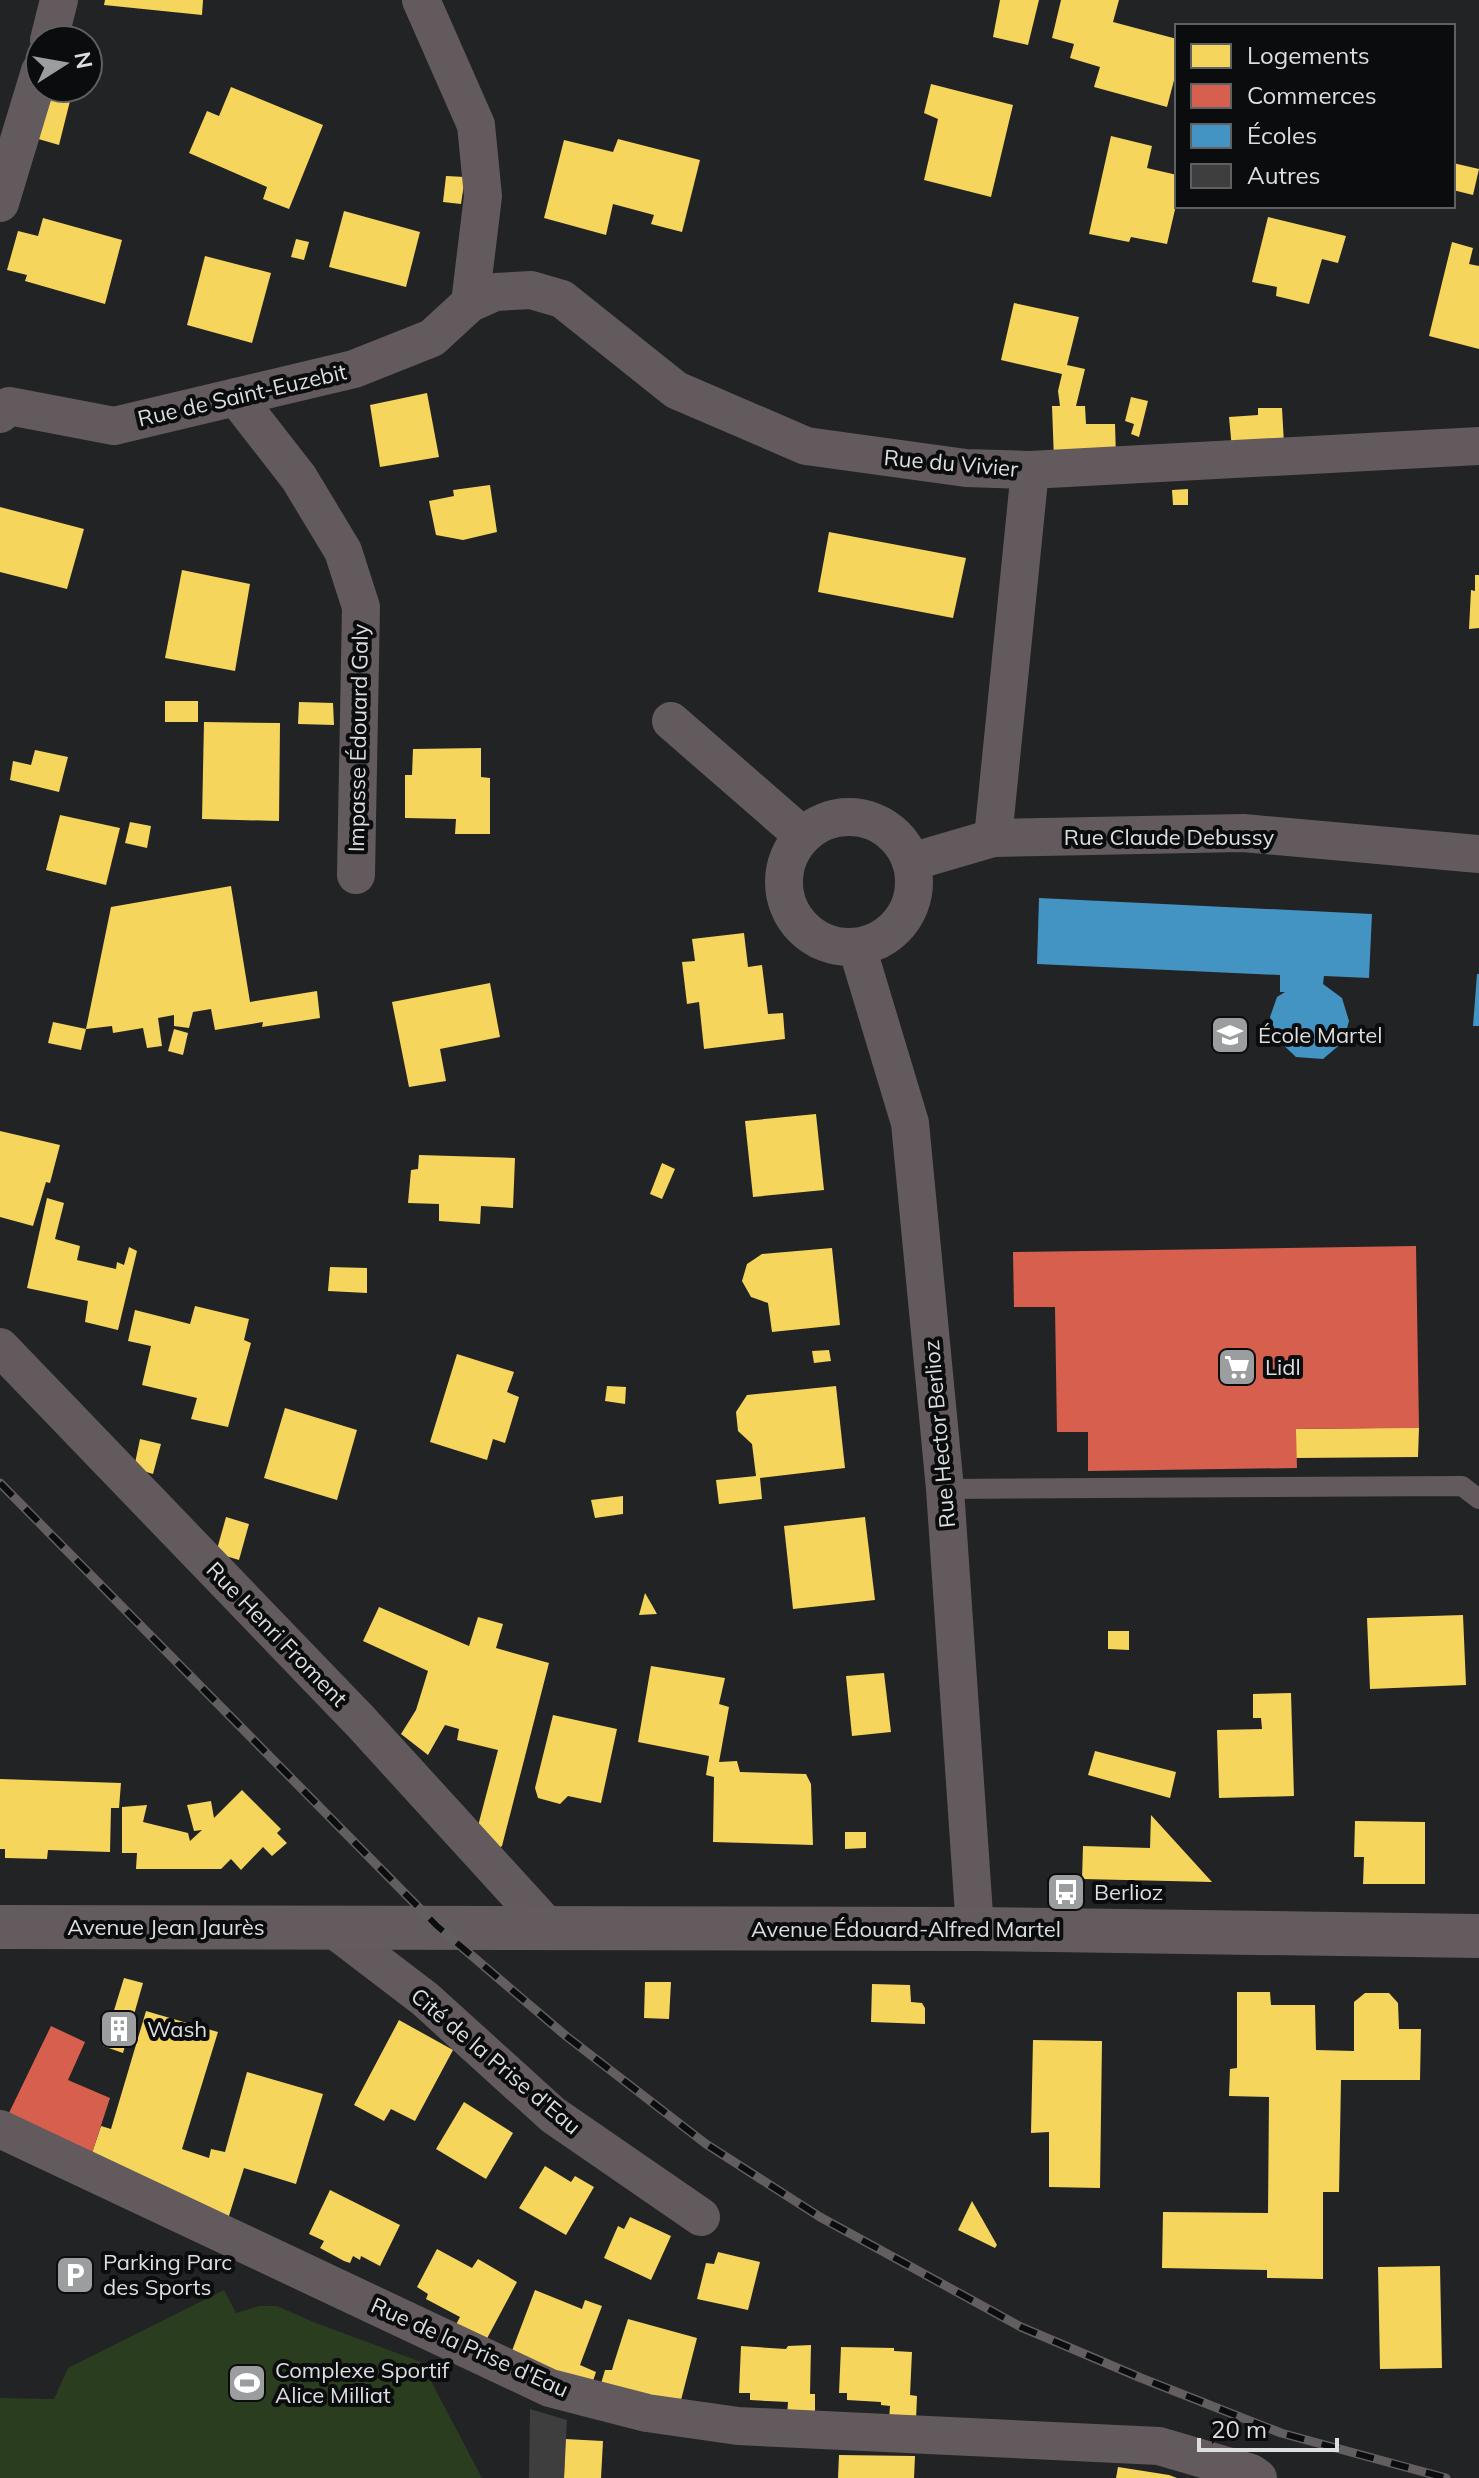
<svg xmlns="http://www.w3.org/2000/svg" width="1479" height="2478" font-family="Mulish,sans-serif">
	<rect width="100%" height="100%" fill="#222324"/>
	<polygon fill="#2a3d1f" points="224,2290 236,2313 259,2306 277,2306 316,2323 421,2362 482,2478 0,2478 0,2398 54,2399 68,2368"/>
	<g fill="#f6d55c">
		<polygon points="105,0 203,0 202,15 104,5"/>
		<polygon points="1000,0 1039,0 1028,45 993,37"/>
		<polygon points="1061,0 1119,0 1113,22 1177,39 1177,69 1167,107 1094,87 1100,67 1070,58 1074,44 1052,38"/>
		<polygon points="931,84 1013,105 991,197 924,180 938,119 924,113"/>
		<polygon points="231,87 323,125 289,209 263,199 267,187 189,153 207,111 219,116"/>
		<polygon points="50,92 71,97 59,145 35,138"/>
		<polygon points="1111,136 1152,146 1147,168 1177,175 1177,201 1167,244 1131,237 1129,242 1089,234"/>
		<polygon points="618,139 700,160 682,232 651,224 654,215 613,204 606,235 544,218 564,140 613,152"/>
		<polygon points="1453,163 1479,169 1473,195 1453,190"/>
		<polygon points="446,176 465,177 461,204 443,202"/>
		<polygon points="344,211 420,232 406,287 329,267"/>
		<polygon points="1268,217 1346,236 1338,263 1322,259 1309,304 1276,296 1277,287 1252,282"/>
		<polygon points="43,218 122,240 105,304 25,281 27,275 7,270 18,231 38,236"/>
		<polygon points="296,239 309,242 304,260 291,257"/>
		<polygon points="1452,242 1473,248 1469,264 1479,266 1479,349 1429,336"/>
		<polygon points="205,256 271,273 252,343 187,325"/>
		<polygon points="1014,303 1079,317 1067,365 1085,369 1076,406 1085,406 1086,424 1115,424 1116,457 1054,460 1052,406 1060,406 1058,391 1062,374 1001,360"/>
		<polygon points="427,393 439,457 380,467 370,405"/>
		<polygon points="1131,397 1148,401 1139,437 1131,434 1134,424 1125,421"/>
		<polygon points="1258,408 1282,408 1284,444 1232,449 1229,417 1258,415"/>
		<polygon points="490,485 497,532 463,540 436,535 429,501 454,496 453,490"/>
		<polygon points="1188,489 1188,505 1173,505 1172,490"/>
		<polygon points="0,507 84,529 67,589 0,572"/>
		<polygon points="829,532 966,558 953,618 818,592"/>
		<polygon points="182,570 250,584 235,671 165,658"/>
		<polygon points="1475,575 1479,575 1479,628 1469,629 1471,590 1475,591"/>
		<rect x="165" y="701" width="33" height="21"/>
		<polygon points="299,702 333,703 334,725 298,724"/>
		<polygon points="204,722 280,723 279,821 202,819"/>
		<polygon points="481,748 481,777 490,778 490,834 455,834 456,819 405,818 405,775 412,775 413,749"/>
		<polygon points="35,750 68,757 59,792 10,780 13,761 31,765"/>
		<polygon points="60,815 120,828 106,885 46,870"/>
		<polygon points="130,822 151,826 147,848 125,843"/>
		<polygon points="231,886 250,1002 317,991 320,1018 262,1027 263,1022 215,1030 211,1009 193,1012 189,1028 174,1026 174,1015 158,1018 162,1046 147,1048 143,1028 113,1033 112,1026 86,1029 111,907"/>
		<polygon points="744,933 748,967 762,965 768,1014 783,1013 785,1039 704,1049 699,1002 687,1004 682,962 695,961 692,939"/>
		<polygon points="490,983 500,1037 440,1049 446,1081 409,1087 392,1002"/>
		<polygon points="53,1022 86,1029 81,1050 48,1043"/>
		<polygon points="174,1029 188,1033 183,1055 168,1051"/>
		<polygon points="816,1114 824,1190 753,1197 745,1121"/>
		<polygon points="0,1131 60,1145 50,1183 46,1182 33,1226 0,1217"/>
		<polygon points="419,1155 515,1158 513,1208 481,1206 480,1224 439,1221 439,1204 408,1203 411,1170 418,1169"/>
		<polygon points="662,1163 675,1169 662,1199 650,1194"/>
		<polygon points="47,1198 64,1203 55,1239 80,1246 77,1260 116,1269 117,1262 124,1265 129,1247 137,1251 118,1330 85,1322 88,1301 27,1288"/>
		<polygon points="832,1248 840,1325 772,1332 768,1303 751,1297 742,1281 747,1264 762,1254"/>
		<polygon points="330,1267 367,1268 367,1293 328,1291"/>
		<polygon points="195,1306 249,1319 244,1340 251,1343 228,1427 191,1419 197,1398 142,1385 151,1346 128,1341 135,1310 190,1324"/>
		<polygon points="829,1350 831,1361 814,1363 812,1351"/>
		<polygon points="457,1354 514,1372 507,1392 519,1397 505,1443 493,1439 487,1460 430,1442"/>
		<polygon points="607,1386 626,1387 625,1404 605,1401"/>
		<polygon points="836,1386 845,1468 760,1478 762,1499 719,1504 716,1480 756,1476 752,1444 738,1431 736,1412 747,1395"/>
		<polygon points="285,1408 357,1430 337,1500 264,1478"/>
		<polygon points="1378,1428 1419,1428 1418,1457 1296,1458 1296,1429"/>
		<polygon points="140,1439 161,1444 153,1474 134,1468"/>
		<polygon points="623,1496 623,1514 595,1518 591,1500"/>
		<polygon points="226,1517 249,1524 239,1560 216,1553"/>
		<polygon points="865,1517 875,1600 793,1609 784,1526"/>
		<polygon points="645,1593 652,1605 657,1614 639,1615"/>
		<polygon points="379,1607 469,1646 478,1617 503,1624 496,1648 549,1663 502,1846 499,1848 478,1826 498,1750 457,1740 459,1729 445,1725 428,1755 401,1734 416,1710 428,1671 363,1641"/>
		<polygon points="1463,1615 1466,1685 1370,1689 1367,1618"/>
		<polygon points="1108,1631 1129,1631 1129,1650 1108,1649"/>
		<polygon points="651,1666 725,1678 719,1704 729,1707 719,1762 737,1761 740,1772 806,1774 811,1784 813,1845 713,1842 714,1777 706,1775 709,1756 638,1742"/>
		<polygon points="884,1673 891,1732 852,1736 846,1676"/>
		<polygon points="1291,1693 1294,1796 1219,1798 1217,1730 1262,1729 1261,1718 1253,1718 1253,1694"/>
		<polygon points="553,1715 617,1729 601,1803 568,1796 560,1804 538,1798 535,1788"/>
		<polygon points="1095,1751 1176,1772 1170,1798 1088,1775"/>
		<polygon points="0,1779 121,1783 119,1808 111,1808 110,1852 48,1850 47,1859 5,1858 5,1849 0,1849"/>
		<polygon points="242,1790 281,1829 277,1833 287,1843 272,1856 263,1847 241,1870 231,1859 221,1869 136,1869 137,1853 122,1853 122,1807 147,1805 143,1822 188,1833 190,1841 202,1830 194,1831 187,1805 211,1801 214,1818"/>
		<polygon points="1151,1815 1212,1882 1082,1879 1083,1846 1150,1848"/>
		<polygon points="1355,1821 1425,1822 1425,1884 1363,1884 1364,1857 1354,1857"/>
		<polygon points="845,1832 866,1832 866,1848 845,1849"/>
		<polygon points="1051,1878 1075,1879 1074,1889 1050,1888"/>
		<polygon points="124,1978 143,1983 123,2053 103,2046"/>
		<polygon points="645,1982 671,1982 669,2019 644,2018"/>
		<polygon points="872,1984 910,1985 911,2002 922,2003 925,2008 925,2024 871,2022"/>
		<polygon points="1237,1992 1270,1992 1271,2005 1315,2005 1316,2050 1354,2051 1354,2002 1365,1993 1389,1993 1398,2003 1399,2029 1421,2029 1420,2080 1341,2080 1339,2192 1323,2192 1323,2279 1267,2278 1267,2270 1162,2268 1163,2212 1268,2213 1269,2097 1229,2096 1230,2069 1237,2068"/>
		<polygon points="146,2011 218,2032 182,2149 209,2158 211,2149 225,2152 247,2072 323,2094 296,2184 244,2168 227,2222 90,2159 101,2126 111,2129"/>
		<polygon points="399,2020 453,2050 415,2121 391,2109 384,2121 354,2105"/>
		<polygon points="1033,2040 1102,2041 1100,2188 1049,2187 1049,2132 1031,2133"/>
		<polygon points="464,2102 513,2133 486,2179 436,2149"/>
		<polygon points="545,2166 571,2182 575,2176 594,2187 566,2235 519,2208"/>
		<polygon points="330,2190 400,2225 380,2266 361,2256 360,2260 353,2256 350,2263 344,2261 320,2248 324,2241 309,2234"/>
		<polygon points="972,2201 997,2245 995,2248 958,2230"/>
		<polygon points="630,2217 671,2236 651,2280 604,2258 618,2226 624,2229"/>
		<polygon points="437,2249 472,2268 478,2259 517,2282 483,2346 453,2330 460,2317 426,2299 428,2294 417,2287"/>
		<polygon points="718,2252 760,2262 748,2310 697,2299 706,2263 714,2264"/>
		<polygon points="1440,2266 1442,2368 1380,2369 1378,2267"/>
		<polygon points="535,2290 582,2309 585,2300 602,2306 580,2365 596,2372 591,2387 510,2356"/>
		<polygon points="628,2319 697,2338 680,2404 600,2387 605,2370 612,2370 614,2363"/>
		<polygon points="811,2345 810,2394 815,2394 815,2418 787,2416 788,2402 750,2400 750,2393 739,2393 741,2346 786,2349 788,2346"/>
		<polygon points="841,2347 894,2348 894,2351 912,2352 910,2395 917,2396 916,2420 889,2420 890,2406 881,2405 881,2402 847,2400 847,2393 839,2393"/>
		<polygon points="565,2439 603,2441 601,2478 564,2478"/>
		<polygon points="839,2455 915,2456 914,2478 838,2478"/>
		<polygon points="1118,2467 1169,2475 1177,2478 1116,2478"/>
	</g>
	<g fill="#d6604d">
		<polygon points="1416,1246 1419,1428 1296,1429 1297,1468 1088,1471 1088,1432 1057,1432 1055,1307 1014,1307 1013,1252"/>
		<polygon points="51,2026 85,2042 68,2080 110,2098 90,2159 6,2119"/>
	</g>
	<g fill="#4393c3">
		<polygon points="1039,898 1372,914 1369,978 1324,976 1323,984 1342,998 1349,1021 1343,1042 1323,1059 1296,1057 1278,1040 1270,1017 1277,997 1285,992 1280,992 1280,975 1037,964"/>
		<polygon points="1477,974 1479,974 1479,1026 1473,1026"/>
	</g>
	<polygon fill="#3f3e3f" points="530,2409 567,2420 564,2478 529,2478"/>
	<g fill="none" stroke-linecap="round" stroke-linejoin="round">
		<polyline stroke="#625a5c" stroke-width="20" points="945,1489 1462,1486 1479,1499"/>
		<g stroke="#625a5c" stroke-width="38">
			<polyline points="421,0 476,125 483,196 470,303"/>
			<polyline points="49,40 59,0"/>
			<polyline points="0,203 40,71"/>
			<polyline points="236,397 299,478 343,551 361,607 356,875"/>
			<polyline points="0,414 9,406 114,426 354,369 432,338 470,303 495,292 531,290 562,299 676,390 806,446 966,468 1030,470 1479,446"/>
			<polyline points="671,721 802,835"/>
			<circle cx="849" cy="882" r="65"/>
			<polyline points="993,838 1030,470"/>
			<polyline points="911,862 993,838 1243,833 1479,854"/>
			<polyline points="857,947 910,1123 945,1489 975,1929"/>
			<polyline points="0,1347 361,1722 548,1927"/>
			<polyline points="332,1928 425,1999 553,2115 701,2217"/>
			<polyline points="0,2129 550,2388 647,2413 738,2426 1159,2446 1251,2473 1258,2478"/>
		</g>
		<polyline stroke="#635b5d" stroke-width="44" points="0,1927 975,1929 1479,1936"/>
		<defs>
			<polyline id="rail" points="0,1483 437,1926 566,2036 706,2144 820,2217 1021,2327 1141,2378 1281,2433 1446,2478"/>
		</defs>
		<use href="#rail" stroke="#635f60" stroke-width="9"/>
		<use href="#rail" stroke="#0b0c0d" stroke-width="6" stroke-dasharray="18" stroke-linecap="butt"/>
	</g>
	<defs>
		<symbol id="school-square" viewBox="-11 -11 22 22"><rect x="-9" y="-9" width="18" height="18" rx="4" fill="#9c9d9e" stroke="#0b0c0d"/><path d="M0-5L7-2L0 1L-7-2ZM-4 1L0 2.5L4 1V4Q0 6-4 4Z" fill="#fff"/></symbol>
		<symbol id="supermarket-square" viewBox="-11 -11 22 22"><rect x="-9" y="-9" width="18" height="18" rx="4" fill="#9c9d9e" stroke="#0b0c0d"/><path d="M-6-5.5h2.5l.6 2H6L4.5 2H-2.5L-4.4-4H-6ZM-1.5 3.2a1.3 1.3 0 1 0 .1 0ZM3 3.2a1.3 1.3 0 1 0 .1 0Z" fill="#fff"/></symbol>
		<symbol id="bus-square" viewBox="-11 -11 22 22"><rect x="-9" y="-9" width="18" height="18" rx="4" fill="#9c9d9e" stroke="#0b0c0d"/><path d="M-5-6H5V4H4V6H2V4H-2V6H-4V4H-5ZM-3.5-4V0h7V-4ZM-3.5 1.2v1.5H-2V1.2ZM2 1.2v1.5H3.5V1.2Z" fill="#fff"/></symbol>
		<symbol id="building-square" viewBox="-11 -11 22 22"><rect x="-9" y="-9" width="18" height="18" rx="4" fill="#9c9d9e" stroke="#0b0c0d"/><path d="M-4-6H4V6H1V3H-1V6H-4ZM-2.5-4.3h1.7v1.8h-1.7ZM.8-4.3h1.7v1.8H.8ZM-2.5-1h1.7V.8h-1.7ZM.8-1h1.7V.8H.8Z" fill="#fff"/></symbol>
		<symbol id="parking-square" viewBox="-11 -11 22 22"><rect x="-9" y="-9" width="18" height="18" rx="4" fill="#9c9d9e" stroke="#0b0c0d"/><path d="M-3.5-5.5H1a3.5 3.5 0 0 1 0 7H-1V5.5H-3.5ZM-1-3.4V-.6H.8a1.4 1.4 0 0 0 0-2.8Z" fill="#fff"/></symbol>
		<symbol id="stadium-square" viewBox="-11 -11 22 22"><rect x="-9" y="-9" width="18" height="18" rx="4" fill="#9c9d9e" stroke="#0b0c0d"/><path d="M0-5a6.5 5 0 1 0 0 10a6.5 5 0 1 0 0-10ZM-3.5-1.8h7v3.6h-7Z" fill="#fff"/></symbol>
	</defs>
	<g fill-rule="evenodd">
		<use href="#school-square" x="1208" y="1013" width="44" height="44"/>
		<use href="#supermarket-square" x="1215" y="1345" width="44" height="44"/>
		<use href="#bus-square" x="1044" y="1870" width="44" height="44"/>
		<use href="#building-square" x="97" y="2007" width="44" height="44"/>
		<use href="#parking-square" x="53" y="2253" width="44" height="44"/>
		<use href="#stadium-square" x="225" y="2361" width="44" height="44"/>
	</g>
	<g text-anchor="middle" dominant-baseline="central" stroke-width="8" stroke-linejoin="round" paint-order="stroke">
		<g font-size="22" fill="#dddee0" stroke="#0b0c0d">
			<text transform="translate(242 395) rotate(-13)">Rue de Saint-Euzebit</text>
			<text transform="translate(951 463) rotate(5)">Rue du Vivier</text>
			<text transform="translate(358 738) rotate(-89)">Impasse Édouard Galy</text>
			<text x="1169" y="837">Rue Claude Debussy</text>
			<text transform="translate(939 1434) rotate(-95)">Rue Hector Berlioz</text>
			<text transform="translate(277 1634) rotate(46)">Rue Henri Froment</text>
			<text x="166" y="1927">Avenue Jean Jaurès</text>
			<text x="906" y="1929">Avenue Édouard-Alfred Martel</text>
			<text transform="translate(496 2061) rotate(40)">Cité de la Prise d'Eau</text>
			<text transform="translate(470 2347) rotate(24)">Rue de la Prise d'Eau</text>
		</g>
		<g font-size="22" fill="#dddee0" stroke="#0b0c0d" text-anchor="start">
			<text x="1258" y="1035">École Martel</text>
			<text x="1265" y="1367">Lidl</text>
			<text x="1094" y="1892">Berlioz</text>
			<text x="147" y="2029">Wash</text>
			<text x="103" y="2262">Parking Parc<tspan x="103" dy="25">des Sports</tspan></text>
			<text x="275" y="2370">Complexe Sportif<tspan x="275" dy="25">Alice Milliat</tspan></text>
		</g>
	</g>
	<rect x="1175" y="24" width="280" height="184" fill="#0b0c0d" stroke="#5f6061" stroke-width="2"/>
	<rect x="1191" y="44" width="40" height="24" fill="#f6d55c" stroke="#5f6061" stroke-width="2"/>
	<text x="1247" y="64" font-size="24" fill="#dddee0">Logements</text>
	<rect x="1191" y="84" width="40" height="24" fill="#d6604d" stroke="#5f6061" stroke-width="2"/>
	<text x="1247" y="104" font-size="24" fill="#dddee0">Commerces</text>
	<rect x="1191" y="124" width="40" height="24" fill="#4393c3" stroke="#5f6061" stroke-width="2"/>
	<text x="1247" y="144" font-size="24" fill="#dddee0">Écoles</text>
	<rect x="1191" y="164" width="40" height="24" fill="#3f3e3f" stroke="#5f6061" stroke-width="2"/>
	<text x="1247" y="184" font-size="24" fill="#dddee0">Autres</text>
	<g transform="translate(64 64) rotate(79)"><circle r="38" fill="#0b0c0d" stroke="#5f6061" stroke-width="2"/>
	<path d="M0-6L14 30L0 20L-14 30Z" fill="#9c9d9e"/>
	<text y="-12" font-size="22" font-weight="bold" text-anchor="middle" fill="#dddee0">N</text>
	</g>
	<path d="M1199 2438v12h138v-12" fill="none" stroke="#dddee0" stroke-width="4"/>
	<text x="1211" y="2438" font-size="24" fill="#dddee0" stroke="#0b0c0d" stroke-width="6" paint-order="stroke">20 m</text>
</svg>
